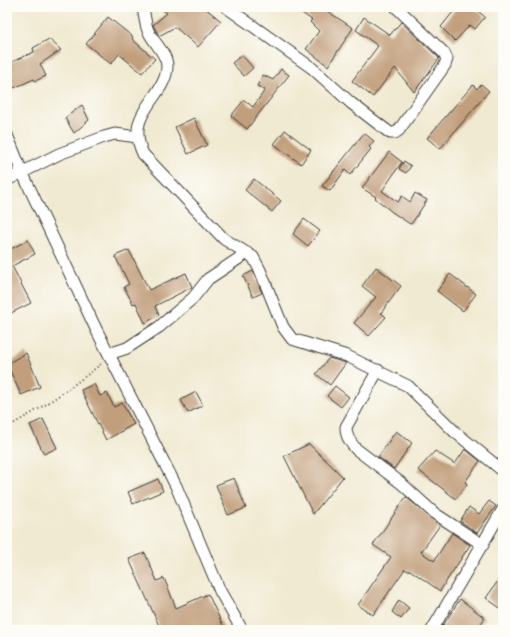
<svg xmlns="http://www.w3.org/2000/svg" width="510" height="637" font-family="Itim,sans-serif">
	<rect width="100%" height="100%" fill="#fdfcf7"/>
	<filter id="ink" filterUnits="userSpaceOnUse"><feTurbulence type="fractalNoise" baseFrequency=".025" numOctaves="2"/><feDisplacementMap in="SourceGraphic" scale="8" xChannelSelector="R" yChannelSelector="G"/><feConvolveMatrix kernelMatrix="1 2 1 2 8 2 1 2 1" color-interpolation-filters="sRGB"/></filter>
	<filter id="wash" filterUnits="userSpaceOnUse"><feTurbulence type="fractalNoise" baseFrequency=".012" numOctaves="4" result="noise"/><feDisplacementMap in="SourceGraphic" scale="16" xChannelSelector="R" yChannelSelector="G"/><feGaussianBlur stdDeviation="0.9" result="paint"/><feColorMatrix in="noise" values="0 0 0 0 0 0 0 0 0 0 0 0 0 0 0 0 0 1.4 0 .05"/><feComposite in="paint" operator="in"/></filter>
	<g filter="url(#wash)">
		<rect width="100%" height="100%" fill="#f1ead2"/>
		<g id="blocks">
			<g fill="#c19e7c">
				<polygon points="158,7 204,7 221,21 198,47 175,27 159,36 153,25 167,13"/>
				<polygon points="293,7 321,7 353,28 328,66 306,49 319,31 310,22 312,20"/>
				<polygon points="457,7 473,7 485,17 475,29 470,25 455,41 441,27"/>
				<polygon points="108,17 133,37 132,39 155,59 142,73 119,54 111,64 86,44"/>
				<polygon points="364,17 390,35 401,22 438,57 439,59 414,92 395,68 373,97 352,81 378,46 356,30"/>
				<polygon points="49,39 61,50 40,64 46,76 35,81 34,79 14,88 7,74 11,73 7,64 34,52 33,48"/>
				<polygon points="242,55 253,68 244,76 232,63"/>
				<polygon points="281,69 289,75 247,129 231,116 244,100 253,107 265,90 257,86 263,75 273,80"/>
				<polygon points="481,84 489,91 440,149 427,138 473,85 477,89"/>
				<polygon points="82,105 89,120 74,133 65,118"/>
				<polygon points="194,118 207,145 188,154 175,127"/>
				<polygon points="285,130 311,150 301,164 274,144"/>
				<polygon points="364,133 374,141 369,147 371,149 350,175 345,170 330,191 322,186"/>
				<polygon points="389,152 402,162 382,191 398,202 402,196 410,202 415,193 427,200 412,223 410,224 392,212 375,198 376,197 362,188"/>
				<polygon points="404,161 411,166 406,173 399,169"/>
				<polygon points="254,179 281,201 272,212 245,190"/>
				<polygon points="304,219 320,231 308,246 293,234"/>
				<polygon points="28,240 35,254 12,266 31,303 7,315 7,251"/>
				<polygon points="129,250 149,290 186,273 192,287 155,306 159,315 145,323 136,303 133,304 124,287 129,284 115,256"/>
				<polygon points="376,267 401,286 381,313 386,317 369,336 354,323 376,297 362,286"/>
				<polygon points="253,271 262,293 253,297 243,276"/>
				<polygon points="450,274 476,294 463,311 437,291"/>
				<polygon points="26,353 40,387 21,395 7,364"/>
				<polygon points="329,358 346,363 330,385 316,374"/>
				<polygon points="94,384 100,396 107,393 114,407 122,403 134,424 106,440 81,390"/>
				<polygon points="335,386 349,397 341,407 327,396"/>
				<polygon points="196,392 203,405 188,413 181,400"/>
				<polygon points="43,419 57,448 44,454 30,425"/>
				<polygon points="396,431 412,443 394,469 378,457"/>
				<polygon points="309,444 343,477 313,514 284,456"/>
				<polygon points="465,449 480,461 465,482 467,484 456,499 418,470 435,451 455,464"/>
				<polygon points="234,478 246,508 228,515 216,485"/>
				<polygon points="158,479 163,491 133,504 128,492"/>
				<polygon points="406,497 440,525 421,552 434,561 452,533 470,545 440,591 410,570 408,571 405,569 373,615 358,605 391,557 373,545"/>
				<polygon points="489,501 496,506 477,533 460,521 469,507 479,514"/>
				<polygon points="145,553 157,581 164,578 176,608 208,594 225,630 161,630 129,559"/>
				<polygon points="503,574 503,610 486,598"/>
				<polygon points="460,599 485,618 476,630 440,630"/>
				<polygon points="399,600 409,608 401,619 392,612"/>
			</g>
		</g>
	</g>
	<g filter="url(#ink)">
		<use href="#blocks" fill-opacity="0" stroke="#3c3b37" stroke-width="1"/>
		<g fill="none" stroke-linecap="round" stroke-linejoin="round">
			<defs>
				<g id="minor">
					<path d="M143,7C144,14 145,21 147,28C151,41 167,52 167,66C167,97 123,112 143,154L224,239L253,257L260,270L283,327L292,339L347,356L408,386L455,432L503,471"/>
					<polyline points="226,7 312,68 351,103 390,133 395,133 399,130 445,65 447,59 444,53 396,7"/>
					<polyline points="7,135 22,172 96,329 176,486 220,591 242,630"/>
					<polyline points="7,180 59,154 104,137 115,134 138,137"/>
					<polyline points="109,354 127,348 159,327 193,298 208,279 247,253"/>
					<path d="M378,370L346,427C346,437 350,442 356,449L401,483L434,513L483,545"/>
					<polyline points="432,630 503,509"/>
				</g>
			</defs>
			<use href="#minor" stroke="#3c3b37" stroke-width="13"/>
			<path stroke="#3c3b37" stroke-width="2" stroke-dasharray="1 3" stroke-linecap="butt" d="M7,427C40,410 72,387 101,364V362"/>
			<use href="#minor" stroke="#fff" stroke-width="11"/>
		</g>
	</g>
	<rect width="510" height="637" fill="none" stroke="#fdfcf7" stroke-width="24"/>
</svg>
